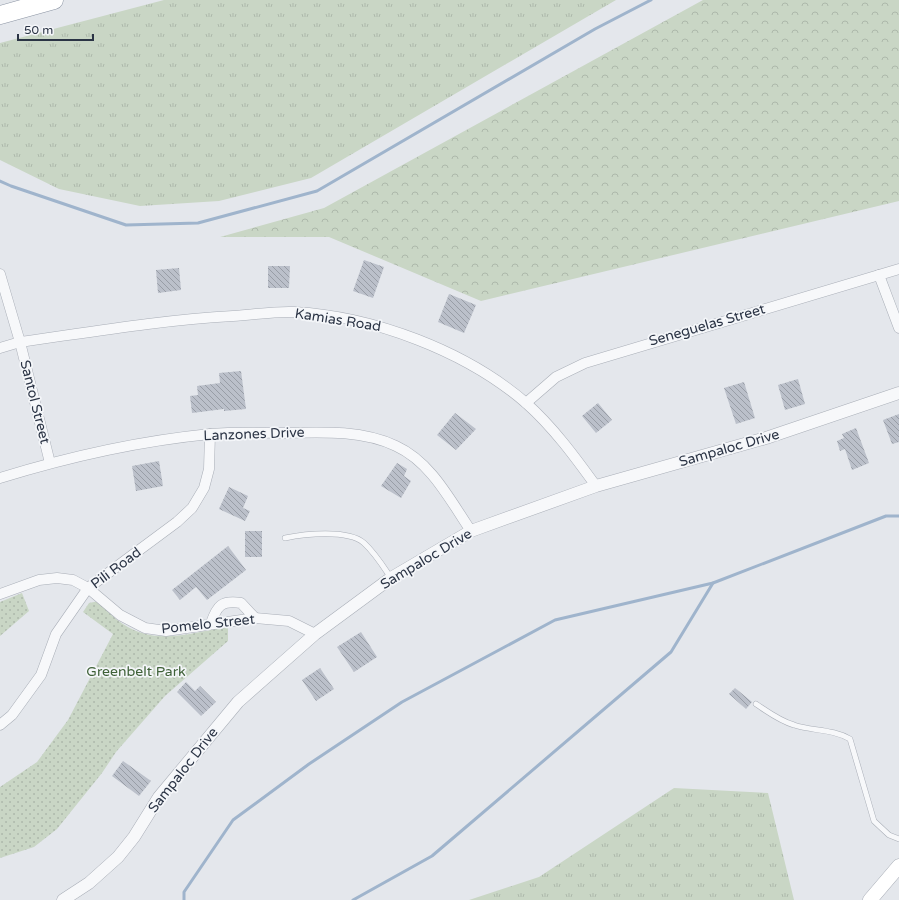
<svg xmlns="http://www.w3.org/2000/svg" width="899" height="900" font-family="'Varela Round',sans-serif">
	<defs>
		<pattern id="grass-tufts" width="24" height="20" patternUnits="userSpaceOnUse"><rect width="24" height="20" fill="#c9d6c5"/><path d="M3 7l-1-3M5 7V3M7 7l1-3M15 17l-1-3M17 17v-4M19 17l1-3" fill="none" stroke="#adb8ab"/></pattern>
		<pattern id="forest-crowns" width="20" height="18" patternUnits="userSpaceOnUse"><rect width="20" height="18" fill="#c9d6c5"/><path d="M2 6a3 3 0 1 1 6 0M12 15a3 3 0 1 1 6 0" fill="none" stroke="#adb8ab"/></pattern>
		<pattern id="park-dots" width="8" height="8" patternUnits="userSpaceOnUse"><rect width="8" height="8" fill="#c9d6c5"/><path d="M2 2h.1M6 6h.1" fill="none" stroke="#adb8ab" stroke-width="1.8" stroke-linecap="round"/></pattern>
		<pattern id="building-back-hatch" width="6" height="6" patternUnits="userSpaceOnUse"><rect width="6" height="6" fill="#bbc0ca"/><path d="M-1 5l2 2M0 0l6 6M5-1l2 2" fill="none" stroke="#989da6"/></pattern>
	</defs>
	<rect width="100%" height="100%" fill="#e4e7ec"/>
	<g fill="url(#grass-tufts)">
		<polygon points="164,0 616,0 311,178 219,201 140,206 59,189 0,160 0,43"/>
		<polygon points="674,788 768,793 794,900 469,900 539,877"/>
	</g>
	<polygon fill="url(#forest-crowns)" points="703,0 899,0 899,201 481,301 329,237 220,237 324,208"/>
	<g fill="url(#park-dots)">
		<polygon points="22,593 29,611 0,636 0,602"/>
		<path d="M99,601C104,607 110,614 116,619C152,648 188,633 228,627V641L165,696L116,752L102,773L57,829L34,847L0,858V787L37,762L68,720L113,634L83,612L89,603Z"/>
	</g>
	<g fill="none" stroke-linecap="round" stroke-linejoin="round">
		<g stroke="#9fb4cc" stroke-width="3">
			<polyline points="0,181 11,186 126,225 198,223 317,191 595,29 651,0"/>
			<polyline points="184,900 184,892 233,820 309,764 402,702 555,620 713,583 886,516 899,516"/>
			<polyline points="353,900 432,856 671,652 713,583"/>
		</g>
	</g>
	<g fill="url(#building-back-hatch)">
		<polygon points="364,260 384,267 373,298 353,291"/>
		<polygon points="268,266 290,266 289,288 268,288"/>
		<polygon points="179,268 181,290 158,293 156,270"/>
		<polygon points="449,294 476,305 464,333 438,322"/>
		<polygon points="241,371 246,409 224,411 224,409 192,413 190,396 198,395 197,386 220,383 219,373"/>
		<polygon points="798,379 805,404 785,410 778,385"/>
		<polygon points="744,382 755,418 736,424 724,388"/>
		<polygon points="598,403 612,420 596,433 582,416"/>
		<polygon points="455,413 476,429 456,450 437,435"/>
		<polygon points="899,414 899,442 892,444 883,420"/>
		<polygon points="856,428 869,463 852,470 845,449 840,451 837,441 844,438 842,434"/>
		<polygon points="159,461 163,486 136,491 132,466"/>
		<polygon points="397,463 407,469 404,476 411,481 401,498 381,486"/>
		<polygon points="229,487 248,496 243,508 250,511 245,521 219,509"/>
		<rect x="245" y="531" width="17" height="26"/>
		<polygon points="228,546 246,570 207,600 196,587 180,600 172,590"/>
		<polygon points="361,632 377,657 354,672 337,647"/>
		<polygon points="320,668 334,689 316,701 302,680"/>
		<polygon points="186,682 195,691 200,686 216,702 201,716 177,692"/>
		<polygon points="735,688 752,702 746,709 729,694"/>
		<polygon points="123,761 151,781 139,796 112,776"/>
	</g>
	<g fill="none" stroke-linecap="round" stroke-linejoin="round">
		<defs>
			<g id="service">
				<path d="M285,538C304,534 348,529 364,543C375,553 383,566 391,578"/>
				<path d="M756,704C768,712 780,721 794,725C812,731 833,729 850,739L874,821L889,835L899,839"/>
			</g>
			<g id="minor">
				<polyline points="0,274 20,342 50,463"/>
				<polyline points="879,275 899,328"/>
				<path d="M0,348L20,342C91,332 161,320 233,316C253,315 274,311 294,312C373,316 466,351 526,403C553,427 575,457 596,486"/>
				<polyline points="526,403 556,377 585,363 899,269"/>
				<path d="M0,478C68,457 139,441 210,434C235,432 260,433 285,433C322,432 362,430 396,446C431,462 450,500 471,531"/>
				<polyline points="0,594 39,580 57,578 73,580 88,588 120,615 145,628 166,631 255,618 289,621 315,634"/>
				<path d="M211,623C217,606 221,600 241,603L255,618"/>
				<polyline points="0,725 12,715 41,675 56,634 88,588 177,522 192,508 204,488 209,469 210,434"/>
			</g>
			<polyline id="tertiary" points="63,900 89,883 118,857 134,837 159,797 238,702 315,634 391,578 471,531 596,486 766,438 899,393"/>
			<polyline id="secondary" points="870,900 899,866"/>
			<polyline id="motorway" points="0,15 54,0"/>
		</defs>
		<use href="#service" stroke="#a9aeb7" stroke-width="6"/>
		<use href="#minor" stroke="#a9aeb7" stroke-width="11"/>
		<use href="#tertiary" stroke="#a9aeb7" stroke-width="13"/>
		<use href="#secondary" stroke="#a9aeb7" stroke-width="15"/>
		<use href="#motorway" stroke="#8b94a3" stroke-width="19"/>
		<use href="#service" stroke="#f7f8fa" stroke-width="5"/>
		<use href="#minor" stroke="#f7f8fa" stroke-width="10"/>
		<use href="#tertiary" stroke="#f7f8fa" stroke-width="12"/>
		<use href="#secondary" stroke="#fff" stroke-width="14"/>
		<use href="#motorway" stroke="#fff" stroke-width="18"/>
	</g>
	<g text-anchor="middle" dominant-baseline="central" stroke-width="3.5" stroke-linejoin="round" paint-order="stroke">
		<g font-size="14" fill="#2b3445" stroke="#f4f6f9">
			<text transform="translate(338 320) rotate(9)">Kamias Road</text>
			<text transform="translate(707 325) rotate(-16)">Seneguelas Street</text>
			<text transform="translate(35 402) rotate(76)">Santol Street</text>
			<text transform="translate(254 434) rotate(-2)">Lanzones Drive</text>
			<text transform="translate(729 448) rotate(-16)">Sampaloc Drive</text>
			<text transform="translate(426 559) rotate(-31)">Sampaloc Drive</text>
			<text transform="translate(116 568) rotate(-37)">Pili Road</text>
			<text transform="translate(208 624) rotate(-6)">Pomelo Street</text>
			<text transform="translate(183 770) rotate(-52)">Sampaloc Drive</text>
		</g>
		<g font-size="14" fill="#3f6138" stroke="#f4f6f9">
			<text x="136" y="671">Greenbelt Park</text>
		</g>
	</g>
	<path d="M18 34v6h75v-6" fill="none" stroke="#2b3445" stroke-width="2"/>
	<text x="24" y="34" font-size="12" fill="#2b3445" stroke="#f4f6f9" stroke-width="3" paint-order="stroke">50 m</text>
</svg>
